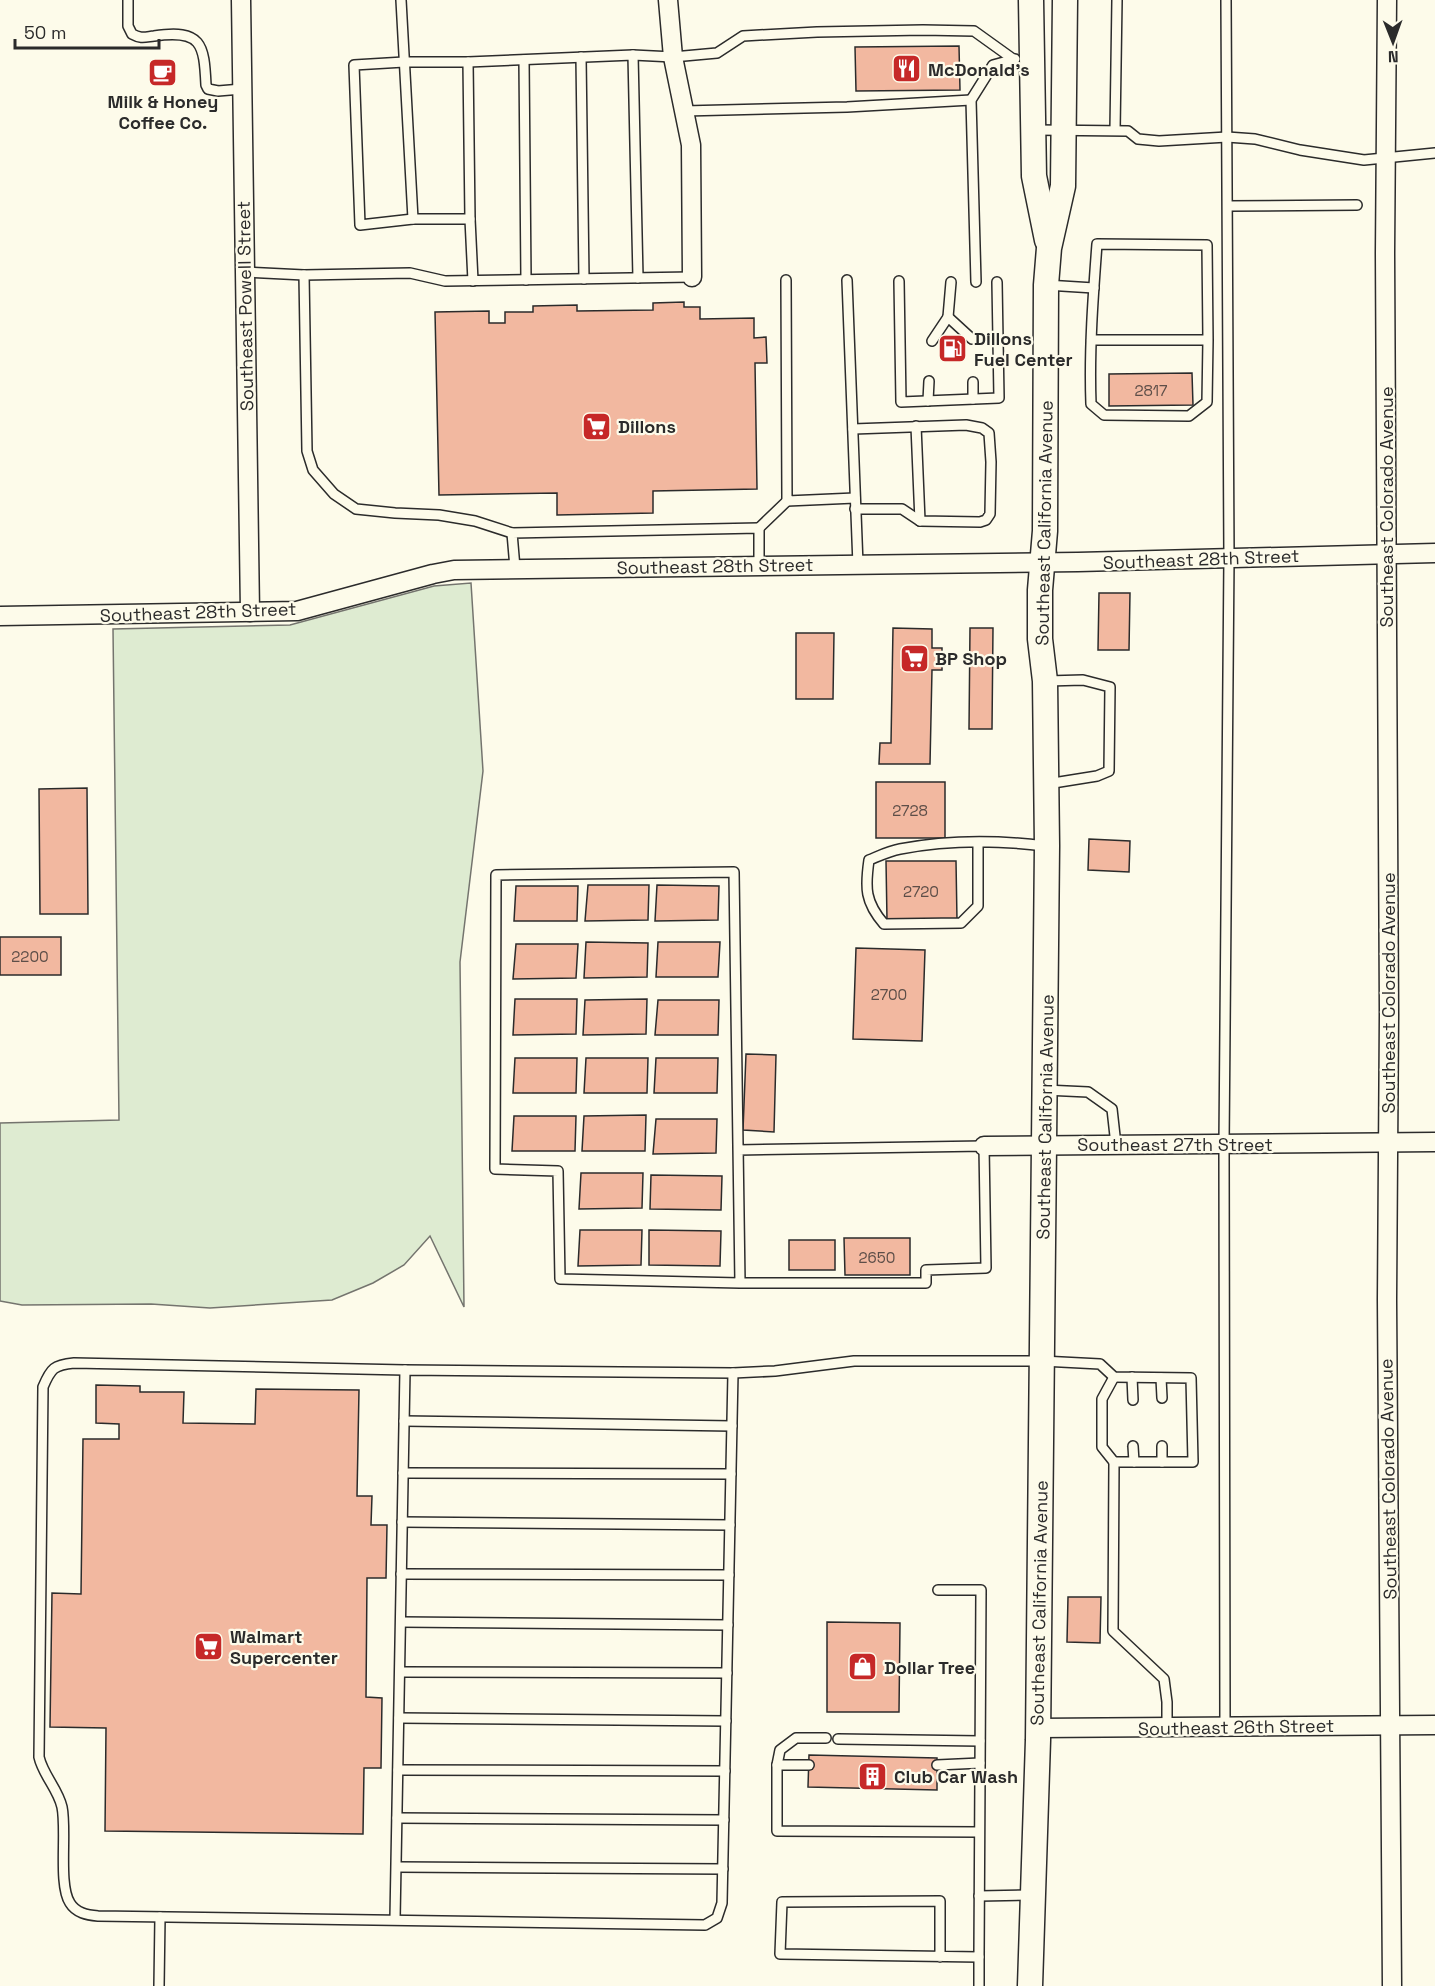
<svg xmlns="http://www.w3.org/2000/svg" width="1435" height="1986" font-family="'Space Grotesk',sans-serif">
	<rect width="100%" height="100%" fill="#fdfbea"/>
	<polygon fill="#deebd1" stroke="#74746e" stroke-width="1.5" points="471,583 483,771 460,962 464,1307 430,1236 404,1265 373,1283 332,1300 210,1308 151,1304 22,1305 0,1301 0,1123 119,1120 113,629 290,625 434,586"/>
	<g fill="#f2b8a0" stroke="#2b2b2b" stroke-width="1.5">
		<polygon points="959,46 960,90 856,91 855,47"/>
		<polygon points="684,302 684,307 700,307 700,319 754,318 754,338 766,337 767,363 755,363 757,489 653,491 653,513 557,515 557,493 439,495 435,312 489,311 489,323 505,323 505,312 533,312 533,306 577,305 577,311 653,310 653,303"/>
		<polygon points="1192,373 1193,405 1109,406 1109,374"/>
		<polygon points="1099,593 1130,593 1129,650 1098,650"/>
		<polygon points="893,628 932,629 932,648 942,648 942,670 932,670 930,764 879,764 880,743 891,743"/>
		<polygon points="970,628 993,628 992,729 969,729"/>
		<polygon points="796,633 834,633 833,699 796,699"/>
		<rect x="876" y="782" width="69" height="56"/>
		<polygon points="87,788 88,914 40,914 39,789"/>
		<polygon points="1089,839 1130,841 1129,872 1088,870"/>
		<polygon points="886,861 956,861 957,920 887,920"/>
		<polygon points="588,885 649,885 648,920 585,921"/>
		<polygon points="657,885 719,886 718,920 655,921"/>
		<polygon points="516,886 578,886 577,921 514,921"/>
		<rect x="0" y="937" width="61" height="38"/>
		<polygon points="586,942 648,943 647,977 584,978"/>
		<polygon points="658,942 720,942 718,977 656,977"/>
		<polygon points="516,944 578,944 576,978 513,979"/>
		<polygon points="856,948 925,950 922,1041 853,1039"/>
		<polygon points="515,999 577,999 576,1034 513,1035"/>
		<polygon points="647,999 646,1034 583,1035 585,1000"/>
		<polygon points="658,1000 719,1000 718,1035 655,1035"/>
		<polygon points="746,1054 776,1055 774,1132 743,1130"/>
		<polygon points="515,1058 577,1058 576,1093 513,1093"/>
		<polygon points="586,1058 648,1058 647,1093 584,1093"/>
		<polygon points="656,1058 718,1058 717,1093 654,1093"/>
		<polygon points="646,1115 645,1151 582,1151 584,1116"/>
		<polygon points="514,1116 576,1116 575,1151 512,1151"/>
		<polygon points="656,1119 717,1119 716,1153 653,1154"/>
		<polygon points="581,1173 643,1173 642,1208 579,1209"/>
		<polygon points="651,1175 722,1176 721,1210 650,1209"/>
		<polygon points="580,1230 642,1230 641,1265 578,1266"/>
		<polygon points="649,1230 721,1231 720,1266 649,1265"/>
		<polygon points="844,1238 910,1238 910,1275 845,1275"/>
		<rect x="789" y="1240" width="46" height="30"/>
		<polygon points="96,1385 140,1386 140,1392 184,1392 183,1423 255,1424 256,1389 359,1390 357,1496 372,1496 371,1525 387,1525 386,1578 367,1578 366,1697 382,1698 381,1768 364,1768 363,1834 105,1831 106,1728 50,1727 52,1593 81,1594 83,1439 119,1439 119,1424 96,1423"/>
		<polygon points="1068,1597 1101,1597 1100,1643 1067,1642"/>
		<polygon points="827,1622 900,1623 899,1712 827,1712"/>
		<polygon points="809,1755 937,1758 937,1790 808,1787"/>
	</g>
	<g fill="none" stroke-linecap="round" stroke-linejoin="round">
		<defs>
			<g id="lane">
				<path d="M128,0V26L132,34C141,39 145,37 154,36C202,29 204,44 206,85L208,89L218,91L242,89"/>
				<polyline points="401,0 413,219 470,219 473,281"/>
				<polyline points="633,55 638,278"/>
				<polyline points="581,57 584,279"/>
				<polyline points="524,60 526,280"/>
				<polyline points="468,62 633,55 673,57 717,53 743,36 817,32 923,30 974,31 1013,59"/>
				<polyline points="684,111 847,107 971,100"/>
				<polyline points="1036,130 1128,131 1138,139 1159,141 1227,137 1255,139 1300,150 1364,160 1435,153"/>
				<polyline points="1115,130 1117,0"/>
				<polyline points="1228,206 1357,205"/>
				<polyline points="413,219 360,225 354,65 404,62 468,62 470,219"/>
				<polyline points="244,272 304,275 410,273 445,281 692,277"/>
				<polyline points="304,275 307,451 313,470 334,494 356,509 395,513 439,515 475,521 512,533"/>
				<polyline points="786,280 787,501 855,498"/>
				<polyline points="847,280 858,565"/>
				<polyline points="899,281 901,402 999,398 997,282"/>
				<polyline points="976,282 971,100 993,65 1015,59"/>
				<polyline points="1046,285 1094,288"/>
				<polyline points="948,317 951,282"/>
				<path d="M1091,340H1208L1207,245L1097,244C1093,297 1089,351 1091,404L1104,415L1189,416L1207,402L1208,340"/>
				<polyline points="932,341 948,317 972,339"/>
				<polyline points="973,382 973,399"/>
				<polyline points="928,401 929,381"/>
				<polyline points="916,426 920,521"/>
				<polyline points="853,429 966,425 982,428 989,433 991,462 990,514 986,520 980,522 920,521 902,509 855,509"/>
				<polyline points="759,528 787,501"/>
				<polyline points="515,568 512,533 759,528 759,565"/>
				<polyline points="1047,681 1083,680 1110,687 1109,771 1097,776 1047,784"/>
				<path d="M978,842V906L961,923L884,924C865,902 865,888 869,860C879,856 889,851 900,849C947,840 997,840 1045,846"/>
				<polyline points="1045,1090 1088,1092 1112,1109 1116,1145"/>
				<polyline points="738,1150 984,1146 986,1268 926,1270 926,1283 740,1283 560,1279 558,1171 495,1169 496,875 734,872 740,1283"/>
				<path d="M405,1370L74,1363C54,1365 51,1368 43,1387L39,1757C43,1775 58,1789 62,1807C67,1831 58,1885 70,1903C76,1913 87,1915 98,1916L705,1925L717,1918L722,1903L733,1373"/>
				<polyline points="1132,1377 1133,1400"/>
				<polyline points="1161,1378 1162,1398"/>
				<polyline points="404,1421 732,1426"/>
				<polyline points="1133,1446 1134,1462"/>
				<polyline points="1162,1446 1162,1462"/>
				<polyline points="1114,1462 1102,1447 1102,1399 1114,1377"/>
				<polyline points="403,1473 731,1474"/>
				<polyline points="402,1522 730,1525"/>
				<polyline points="401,1574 729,1575"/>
				<polyline points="938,1590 981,1590 979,1957 780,1954 782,1902 940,1901 940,1957"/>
				<polyline points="401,1622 728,1625"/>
				<polyline points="400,1672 727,1673"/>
				<polyline points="399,1718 726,1721"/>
				<polyline points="1225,1727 1224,1145 1229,558 1226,0"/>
				<polyline points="826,1738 796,1738 780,1750 777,1765 777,1831 979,1832"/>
				<polyline points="838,1739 980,1741"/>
				<polyline points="777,1765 809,1765"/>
				<polyline points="937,1765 980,1763"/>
				<polyline points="398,1770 725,1771"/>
				<polyline points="397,1818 724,1820"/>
				<polyline points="397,1867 723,1869"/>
				<polyline points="979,1896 1031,1895"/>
				<polyline points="395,1919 405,1370 733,1373 775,1371 854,1361 1042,1361 1100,1364 1114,1377 1191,1378 1193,1462 1114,1462 1113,1631 1164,1679 1167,1702 1167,1728"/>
				<polyline points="159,1986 160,1917"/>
				<polyline points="979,1986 979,1957"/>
			</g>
			<g id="street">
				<polyline points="241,0 250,612"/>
				<polyline points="668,0 673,57 691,145 692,277"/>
				<polyline points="1387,0 1385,253 1389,1014 1387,1300 1392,1986"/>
				<polyline points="0,616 297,611 433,574 454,570 1078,562 1435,553"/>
				<polyline points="984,1146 1435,1142"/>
				<polyline points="1038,1728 1435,1725"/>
			</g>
			<g id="secondary">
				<polyline points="1031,0 1034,176 1047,240"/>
				<polyline points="1030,1986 1038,1740 1047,846 1045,681 1040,639 1040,590 1045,531 1046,285 1049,248 1063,186 1065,0"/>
			</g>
		</defs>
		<use href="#lane" stroke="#2b2b2b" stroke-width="12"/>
		<use href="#street" stroke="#2b2b2b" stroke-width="21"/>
		<use href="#secondary" stroke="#2b2b2b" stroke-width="27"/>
		<use href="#lane" stroke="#fdfbea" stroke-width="9"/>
		<use href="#street" stroke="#fdfbea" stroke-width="18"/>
		<use href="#secondary" stroke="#fdfbea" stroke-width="24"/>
	</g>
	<defs>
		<symbol id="restaurant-square" viewBox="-11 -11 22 22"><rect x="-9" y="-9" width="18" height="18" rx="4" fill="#c62828" stroke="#fdfbea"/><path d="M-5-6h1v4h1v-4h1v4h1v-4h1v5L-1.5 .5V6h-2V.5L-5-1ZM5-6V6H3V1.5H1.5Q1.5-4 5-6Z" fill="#fff"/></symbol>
		<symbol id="cafe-square" viewBox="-11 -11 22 22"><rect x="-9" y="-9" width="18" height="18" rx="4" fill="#c62828" stroke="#fdfbea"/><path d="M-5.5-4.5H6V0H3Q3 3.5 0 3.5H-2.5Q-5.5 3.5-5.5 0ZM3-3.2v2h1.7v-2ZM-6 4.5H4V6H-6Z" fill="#fff"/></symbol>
		<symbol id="fuel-square" viewBox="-11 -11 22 22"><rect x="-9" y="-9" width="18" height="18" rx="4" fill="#c62828" stroke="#fdfbea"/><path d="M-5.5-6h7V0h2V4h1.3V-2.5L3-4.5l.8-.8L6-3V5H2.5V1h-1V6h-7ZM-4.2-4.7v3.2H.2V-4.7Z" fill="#fff"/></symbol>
		<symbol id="supermarket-square" viewBox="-11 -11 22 22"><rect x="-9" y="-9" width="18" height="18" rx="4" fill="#c62828" stroke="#fdfbea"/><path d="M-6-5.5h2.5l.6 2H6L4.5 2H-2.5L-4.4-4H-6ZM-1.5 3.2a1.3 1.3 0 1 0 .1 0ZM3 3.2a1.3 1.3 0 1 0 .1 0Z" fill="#fff"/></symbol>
		<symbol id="shop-square" viewBox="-11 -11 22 22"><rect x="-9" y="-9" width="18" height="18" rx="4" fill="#c62828" stroke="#fdfbea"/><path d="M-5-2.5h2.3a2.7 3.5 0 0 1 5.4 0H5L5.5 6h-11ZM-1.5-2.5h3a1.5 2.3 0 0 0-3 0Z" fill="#fff"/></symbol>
		<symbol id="building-square" viewBox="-11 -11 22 22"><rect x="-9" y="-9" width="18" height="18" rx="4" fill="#c62828" stroke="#fdfbea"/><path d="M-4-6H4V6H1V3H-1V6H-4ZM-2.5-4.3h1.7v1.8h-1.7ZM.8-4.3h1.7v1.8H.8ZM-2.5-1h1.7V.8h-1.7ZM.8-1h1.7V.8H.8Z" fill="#fff"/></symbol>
	</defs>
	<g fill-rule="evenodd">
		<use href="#restaurant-square" x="890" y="52" width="33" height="33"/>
		<use href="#cafe-square" x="146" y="56" width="33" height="33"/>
		<use href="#fuel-square" x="936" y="332" width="33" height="33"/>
		<use href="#supermarket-square" x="580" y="410" width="33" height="33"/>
		<use href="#supermarket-square" x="898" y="642" width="33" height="33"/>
		<use href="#supermarket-square" x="192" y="1630" width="33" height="33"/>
		<use href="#shop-square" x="846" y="1650" width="33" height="33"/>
		<use href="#building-square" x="856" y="1760" width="33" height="33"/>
	</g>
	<g text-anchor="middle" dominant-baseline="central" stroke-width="4.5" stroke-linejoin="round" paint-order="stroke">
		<g font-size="15" fill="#5d4e48">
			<text x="1151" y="390">2817</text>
			<text x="910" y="810">2728</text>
			<text x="921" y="891">2720</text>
			<text x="30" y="956">2200</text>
			<text x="889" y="994">2700</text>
			<text x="877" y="1257">2650</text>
		</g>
		<g font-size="18" font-weight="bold" fill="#2b2b2b" stroke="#fdfbea" text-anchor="start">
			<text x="928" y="69">McDonald's</text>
			<text x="163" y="101" text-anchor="middle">Milk &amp; Honey<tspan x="163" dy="21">Coffee Co.</tspan></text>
			<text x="974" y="338">Dillons<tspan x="974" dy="21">Fuel Center</tspan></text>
			<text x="618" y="426">Dillons</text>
			<text x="935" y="658">BP Shop</text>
			<text x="230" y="1636">Walmart<tspan x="230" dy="21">Supercenter</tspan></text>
			<text x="884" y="1667">Dollar Tree</text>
			<text x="894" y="1776">Club Car Wash</text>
		</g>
		<g font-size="18" fill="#2b2b2b" stroke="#fdfbea">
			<text transform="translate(245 306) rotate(-91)">Southeast Powell Street</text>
			<text transform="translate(1386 507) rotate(-90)">Southeast Colorado Avenue</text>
			<text transform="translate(1044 523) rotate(-89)">Southeast California Avenue</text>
			<text transform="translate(1201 559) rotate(-2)">Southeast 28th Street</text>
			<text transform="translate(715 566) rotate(-1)">Southeast 28th Street</text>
			<text transform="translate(198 612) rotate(-2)">Southeast 28th Street</text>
			<text transform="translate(1388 993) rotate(-90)">Southeast Colorado Avenue</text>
			<text transform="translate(1045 1117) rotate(-89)">Southeast California Avenue</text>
			<text x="1175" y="1144">Southeast 27th Street</text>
			<text transform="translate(1388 1479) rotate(-91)">Southeast Colorado Avenue</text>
			<text transform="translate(1039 1603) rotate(-89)">Southeast California Avenue</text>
			<text transform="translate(1236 1727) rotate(-1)">Southeast 26th Street</text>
		</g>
	</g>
	<g transform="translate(1393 42) rotate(179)" stroke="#fdfbea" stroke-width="4.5" paint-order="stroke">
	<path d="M0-4.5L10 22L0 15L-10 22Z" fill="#2b2b2b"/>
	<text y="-9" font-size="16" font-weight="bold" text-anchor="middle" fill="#2b2b2b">N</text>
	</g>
	<path d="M15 39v9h144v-9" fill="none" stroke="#2b2b2b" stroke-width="3"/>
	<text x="24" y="39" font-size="18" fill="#2b2b2b" stroke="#fdfbea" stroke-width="4.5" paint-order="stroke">50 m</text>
</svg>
